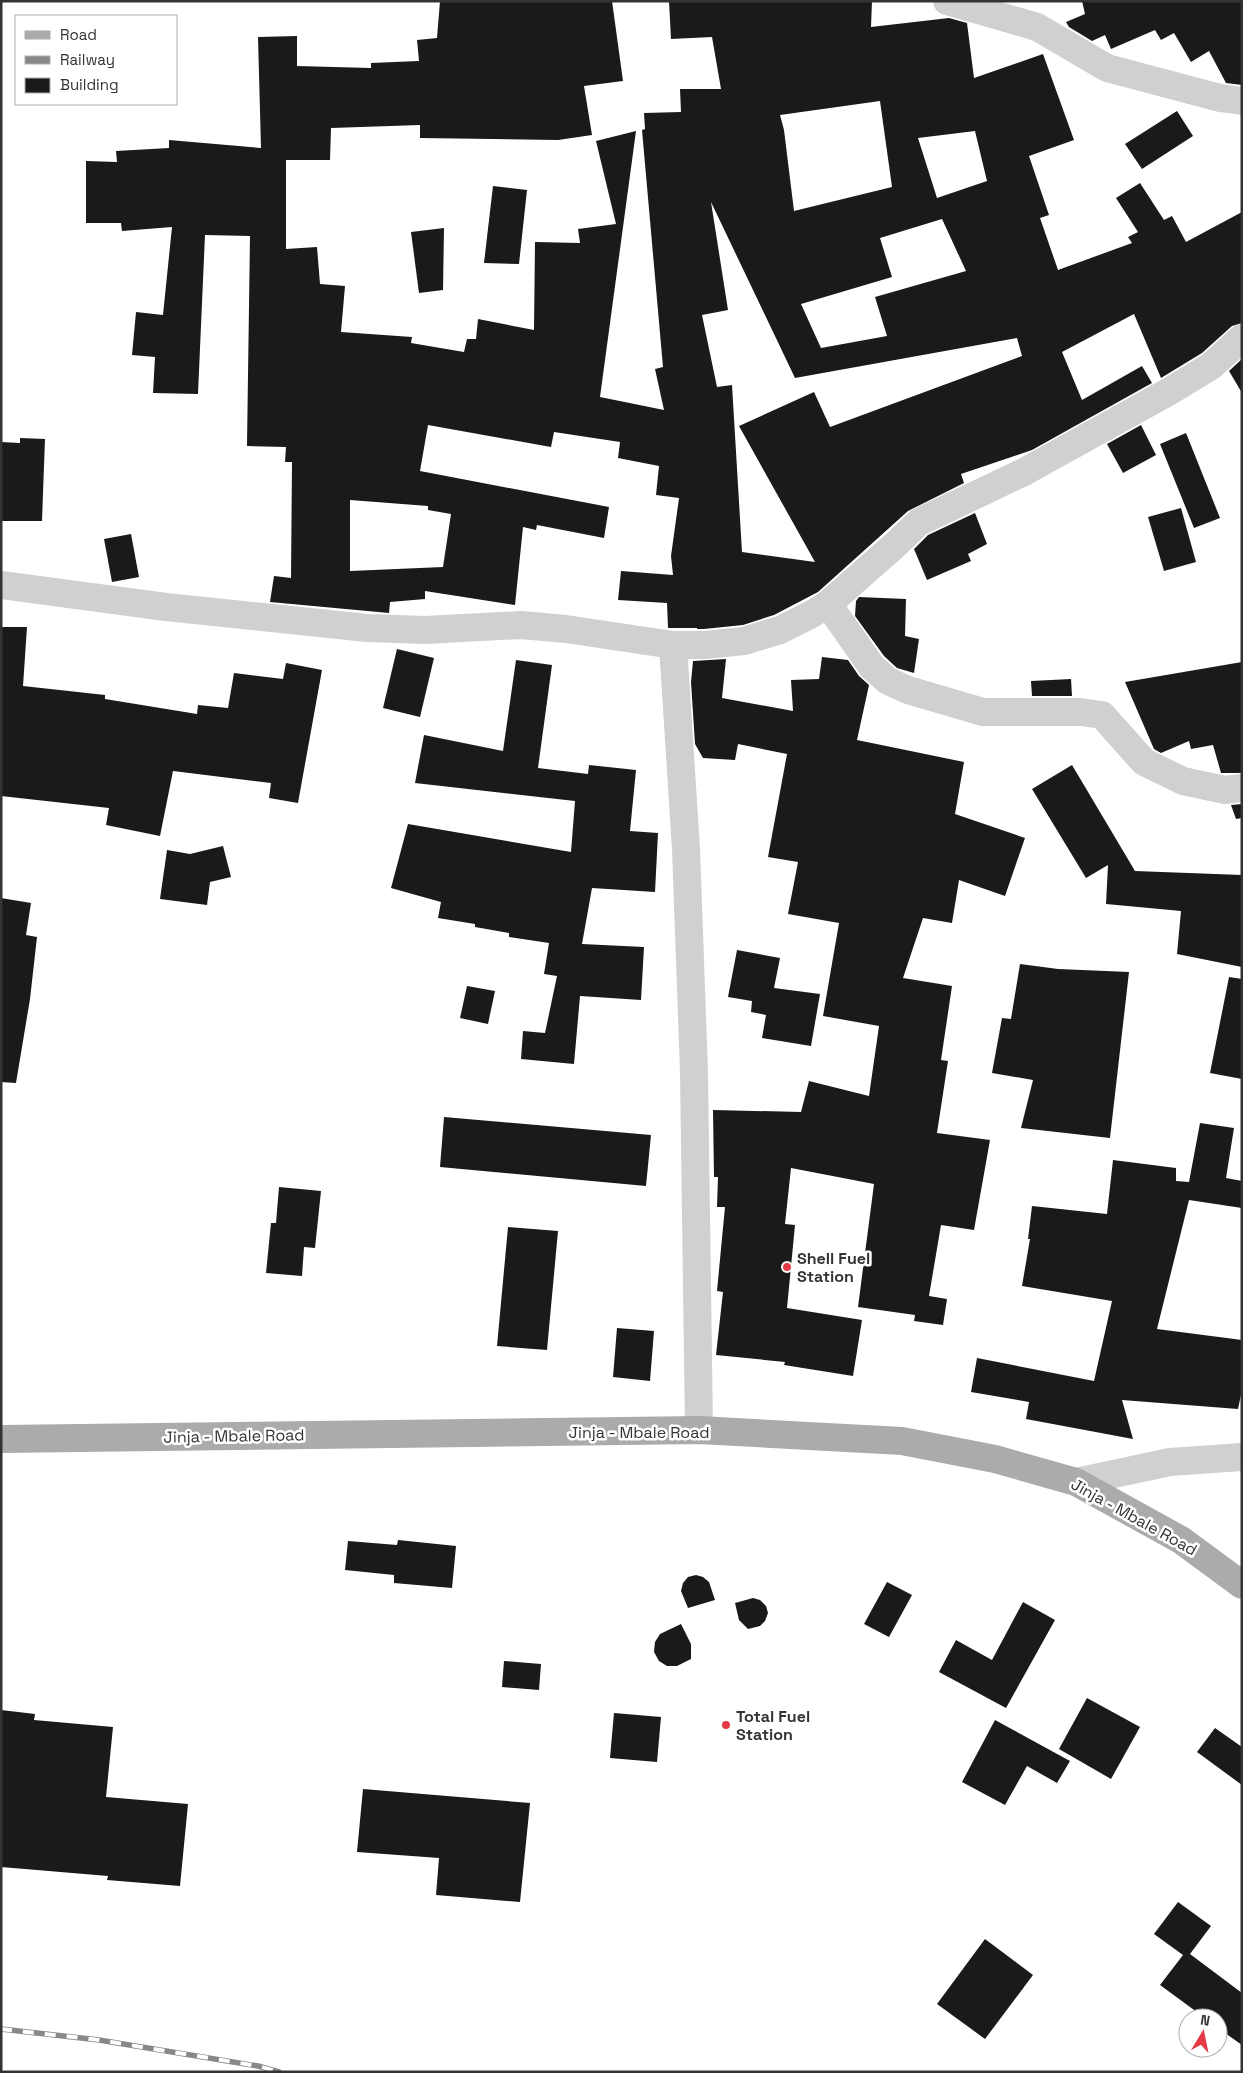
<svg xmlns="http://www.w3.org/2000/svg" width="1243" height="2073" font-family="'Space Grotesk',sans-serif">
	<rect width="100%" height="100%" fill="#fff"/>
	<g fill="#1a1a1a" fill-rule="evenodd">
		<path d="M440,1H612L623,81L584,86L592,135L558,140L420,138V125L331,128L330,160H286V249L317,247L320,284L345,286L341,332L412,337L411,343L464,352L467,339H476L478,319L534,330L535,242L580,243L578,229L616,224L596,141L636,131L600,397L664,410L655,369L663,367L642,130L645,129L644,113L681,112L680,89H721L712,37L671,39L669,1H872L871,27L949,18L967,23L974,78L1043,54L1074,140L1029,156L1049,215L1040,218L1058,270L1132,243L1128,237L1138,232L1116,198L1140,183L1164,220L1172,216L1186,242L1242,212V323L1232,326L1202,353L1161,378L1134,314L1062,352L1082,400L1142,366L1152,383L1032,450L961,474L964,483L908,511L818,592L774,615L743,625L704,629H697V628H668L667,603L618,600L621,571L673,575L671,556L679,498L656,495L659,466L618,458L620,442L554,432L551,447L428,425L420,471L609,507L604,538L537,525L536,530L523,527L515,605L425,591V599L390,602L389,613L270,602L274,576L291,578L292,462H285L286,447L247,446L250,236L205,235L198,394L153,393L155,357L132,355L136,312L163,315L172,227L122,231L121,223H86V161L117,162L116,151L169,148V140L261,148L258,37L297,36V66L371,68V63L419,61L417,40L437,38ZM880,101L892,187L794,211L784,130L780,115ZM975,131L987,181L937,198L918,138ZM711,202L795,378L1017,338L1022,356L830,427L814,392L739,426L815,562L742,552L732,385L717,387L702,315L728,310ZM942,219L966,271L875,297L887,336L821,348L801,304L892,277L880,238ZM350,500L428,506V510L451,514L443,567L350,571Z"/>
		<polygon points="1082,1 1242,1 1242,85 1226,83 1209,51 1191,62 1174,33 1161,40 1155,30 1111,49 1105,35 1092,41 1069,27 1066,22 1085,14"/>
		<polygon points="1177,111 1193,136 1142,169 1125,144"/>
		<polygon points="493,186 527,190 519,264 484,263"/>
		<polygon points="444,228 443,290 419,293 411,232"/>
		<polygon points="1242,359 1242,393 1229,371"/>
		<polygon points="1141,425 1156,455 1123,473 1107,444"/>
		<polygon points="1186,433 1220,518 1194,528 1160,444"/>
		<polygon points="20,438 45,439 42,521 1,521 1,442 20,443"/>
		<polygon points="1181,508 1196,562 1164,571 1148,517"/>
		<polygon points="975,513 987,544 968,554 971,561 927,580 914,549 928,535"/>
		<polygon points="131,534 139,577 112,582 104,539"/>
		<polygon points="859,597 906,599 905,636 919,639 914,673 897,668 884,656 855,616 856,601"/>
		<polygon points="1,627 27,627 23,686 105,695 105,699 197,714 198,705 228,708 234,673 283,679 286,663 322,670 298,803 269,798 271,783 173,771 160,836 106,825 109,808 1,796"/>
		<polygon points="397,649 434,658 420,717 383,708"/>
		<polygon points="822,657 848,660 859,676 869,685 857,740 964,762 955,814 1025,838 1005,896 959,880 952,923 923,918 903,978 952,986 941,1060 948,1061 937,1133 990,1140 974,1230 941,1225 929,1296 947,1299 943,1325 914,1321 915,1315 858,1307 874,1184 791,1168 785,1224 795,1225 787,1308 862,1320 853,1376 784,1365 785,1362 716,1355 723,1292 717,1291 725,1207 717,1207 718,1177 714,1177 713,1110 801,1112 809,1081 869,1096 879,1026 823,1016 839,923 788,914 798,862 768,857 787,754 738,744 735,760 703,758 695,744 691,682 693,661 726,659 722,698 793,711 791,680 819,679"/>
		<polygon points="516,660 552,665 538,768 588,774 589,765 636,770 630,831 658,833 655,892 592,888 582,944 644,947 641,1000 580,996 574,1064 521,1059 523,1031 545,1033 557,976 544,974 549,943 509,937 509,933 475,927 475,924 438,918 441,902 391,888 408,824 571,852 575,801 415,783 424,735 503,751"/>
		<polygon points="1242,662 1242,773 1221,773 1213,745 1191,749 1189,741 1161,753 1154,749 1125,682"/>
		<polygon points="1071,679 1072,696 1032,696 1031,681"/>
		<polygon points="1072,765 1135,871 1242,875 1242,967 1177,954 1181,911 1106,904 1108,865 1086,878 1032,789"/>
		<polygon points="1242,804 1242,818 1236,819 1231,805"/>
		<polygon points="223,846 231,877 210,882 207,905 160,899 167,850 190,854"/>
		<polygon points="1,898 31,903 26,935 37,937 30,999 16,1083 1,1082"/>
		<polygon points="737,950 780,958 774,988 820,994 811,1046 762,1038 766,1015 751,1012 752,1001 728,997"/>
		<polygon points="1020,964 1058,969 1129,972 1110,1138 1021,1128 1033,1080 992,1073 1002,1018 1011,1019"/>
		<polygon points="1229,977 1242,979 1242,1079 1210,1073"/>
		<polygon points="467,986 495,991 488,1024 460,1018"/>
		<polygon points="444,1117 651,1135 646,1186 440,1167"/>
		<polygon points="1200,1123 1234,1128 1226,1178 1242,1181 1242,1208 1189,1200 1157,1329 1242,1340 1242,1390 1238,1409 1122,1400 1133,1439 1026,1419 1029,1402 971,1392 977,1358 1094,1381 1112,1301 1022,1286 1030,1239 1028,1239 1032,1206 1107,1214 1113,1160 1176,1168 1176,1181 1189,1182"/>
		<polygon points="279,1187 321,1191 315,1248 304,1247 302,1276 266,1273 271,1223 276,1223"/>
		<polygon points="508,1227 558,1231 547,1350 497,1346"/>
		<polygon points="617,1328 654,1331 650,1381 613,1377"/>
		<polygon points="398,1540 456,1546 452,1588 394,1583 394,1575 345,1570 348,1541 397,1545"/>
		<polygon points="696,1575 703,1577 709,1582 715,1600 688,1608 681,1591 683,1583 688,1577"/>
		<polygon points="887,1582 912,1595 889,1637 864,1624"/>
		<polygon points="753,1598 760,1600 766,1606 768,1613 765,1621 760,1626 748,1629 739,1620 735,1603"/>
		<polygon points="1023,1602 1055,1620 1006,1708 939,1672 956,1640 992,1660"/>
		<polygon points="681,1624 691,1644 691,1659 677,1666 667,1666 659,1661 654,1652 655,1642 660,1634"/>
		<polygon points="504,1661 541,1664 539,1690 502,1687"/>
		<polygon points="1087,1698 1140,1727 1111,1779 1059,1749"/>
		<polygon points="1,1710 35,1714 34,1720 113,1727 106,1797 188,1804 180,1886 107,1880 108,1876 1,1867"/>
		<polygon points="614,1713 661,1717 657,1762 610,1758"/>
		<polygon points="995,1720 1070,1761 1057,1783 1027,1766 1005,1805 962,1782"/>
		<polygon points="1215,1728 1242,1747 1242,1785 1197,1752"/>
		<polygon points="363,1789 530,1803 520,1902 436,1895 439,1858 357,1852"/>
		<polygon points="1178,1902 1211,1926 1190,1954 1242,1993 1242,2045 1218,2028 1218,2018 1205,2018 1160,1985 1183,1955 1154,1934"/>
		<polygon points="985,1939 1033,1975 985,2039 937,2004"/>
	</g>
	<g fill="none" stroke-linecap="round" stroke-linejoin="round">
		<g stroke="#d0d0d0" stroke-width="28">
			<polyline points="947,1 1037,27 1107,68 1220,98 1242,101"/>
			<polyline points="1,585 166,607 367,628 425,630 521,625 566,629 673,645 705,645 744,641 780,630 812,614 828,604 895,545 919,522 1024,472 1170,391 1211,366 1242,338"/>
			<polyline points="828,604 872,667 888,681 908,690 983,712 1080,712 1102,715 1144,762 1183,781 1225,790 1242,788"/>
			<polyline points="673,645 686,849 694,1072 699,1430"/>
			<polyline points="1076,1482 1170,1462 1242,1457"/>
		</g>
		<polyline stroke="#ababab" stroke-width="28" points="1,1439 699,1430 902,1441 995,1459 1076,1482 1181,1540 1242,1585"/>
		<defs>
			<polyline id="rail" points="1,2029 99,2040 258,2066 279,2072"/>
		</defs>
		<use href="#rail" stroke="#888" stroke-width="5.5"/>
		<use href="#rail" stroke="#fff" stroke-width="4" stroke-dasharray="11" stroke-linecap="butt"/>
	</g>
	<g fill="#e63946" stroke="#fff" stroke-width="2">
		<circle cx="787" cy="1267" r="5"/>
		<circle cx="726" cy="1725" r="5"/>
	</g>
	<g text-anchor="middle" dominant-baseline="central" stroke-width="5" stroke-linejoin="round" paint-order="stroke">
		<g font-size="16" font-weight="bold" fill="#333" stroke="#fff" text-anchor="start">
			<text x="797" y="1258">Shell Fuel<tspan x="797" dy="18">Station</tspan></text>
			<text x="736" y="1716">Total Fuel<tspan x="736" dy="18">Station</tspan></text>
		</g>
		<g font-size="16" fill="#333" stroke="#fff">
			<text x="639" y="1432">Jinja - Mbale Road</text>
			<text transform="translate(234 1436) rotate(-1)">Jinja - Mbale Road</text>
			<text transform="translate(1134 1517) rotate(29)">Jinja - Mbale Road</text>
		</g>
	</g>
	<rect width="1243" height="2073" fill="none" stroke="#333333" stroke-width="5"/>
	<rect x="15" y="15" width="162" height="90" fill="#ffffff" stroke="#adadad"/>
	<rect x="25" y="31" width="25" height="8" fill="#ababab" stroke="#adadad"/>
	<text x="60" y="40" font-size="15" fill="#333333">Road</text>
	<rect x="25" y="56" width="25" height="8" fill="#888888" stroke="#adadad"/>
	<text x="60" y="65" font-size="15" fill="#333333">Railway</text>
	<rect x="25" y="78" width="25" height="15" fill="#1a1a1a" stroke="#adadad"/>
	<text x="60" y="90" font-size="15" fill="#333333">Building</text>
	<g transform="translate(1203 2033) rotate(10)"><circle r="24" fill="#ffffff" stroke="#adadad"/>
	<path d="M0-4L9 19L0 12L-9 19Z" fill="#e63946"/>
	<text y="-8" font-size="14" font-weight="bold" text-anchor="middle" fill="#333333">N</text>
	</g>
</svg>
